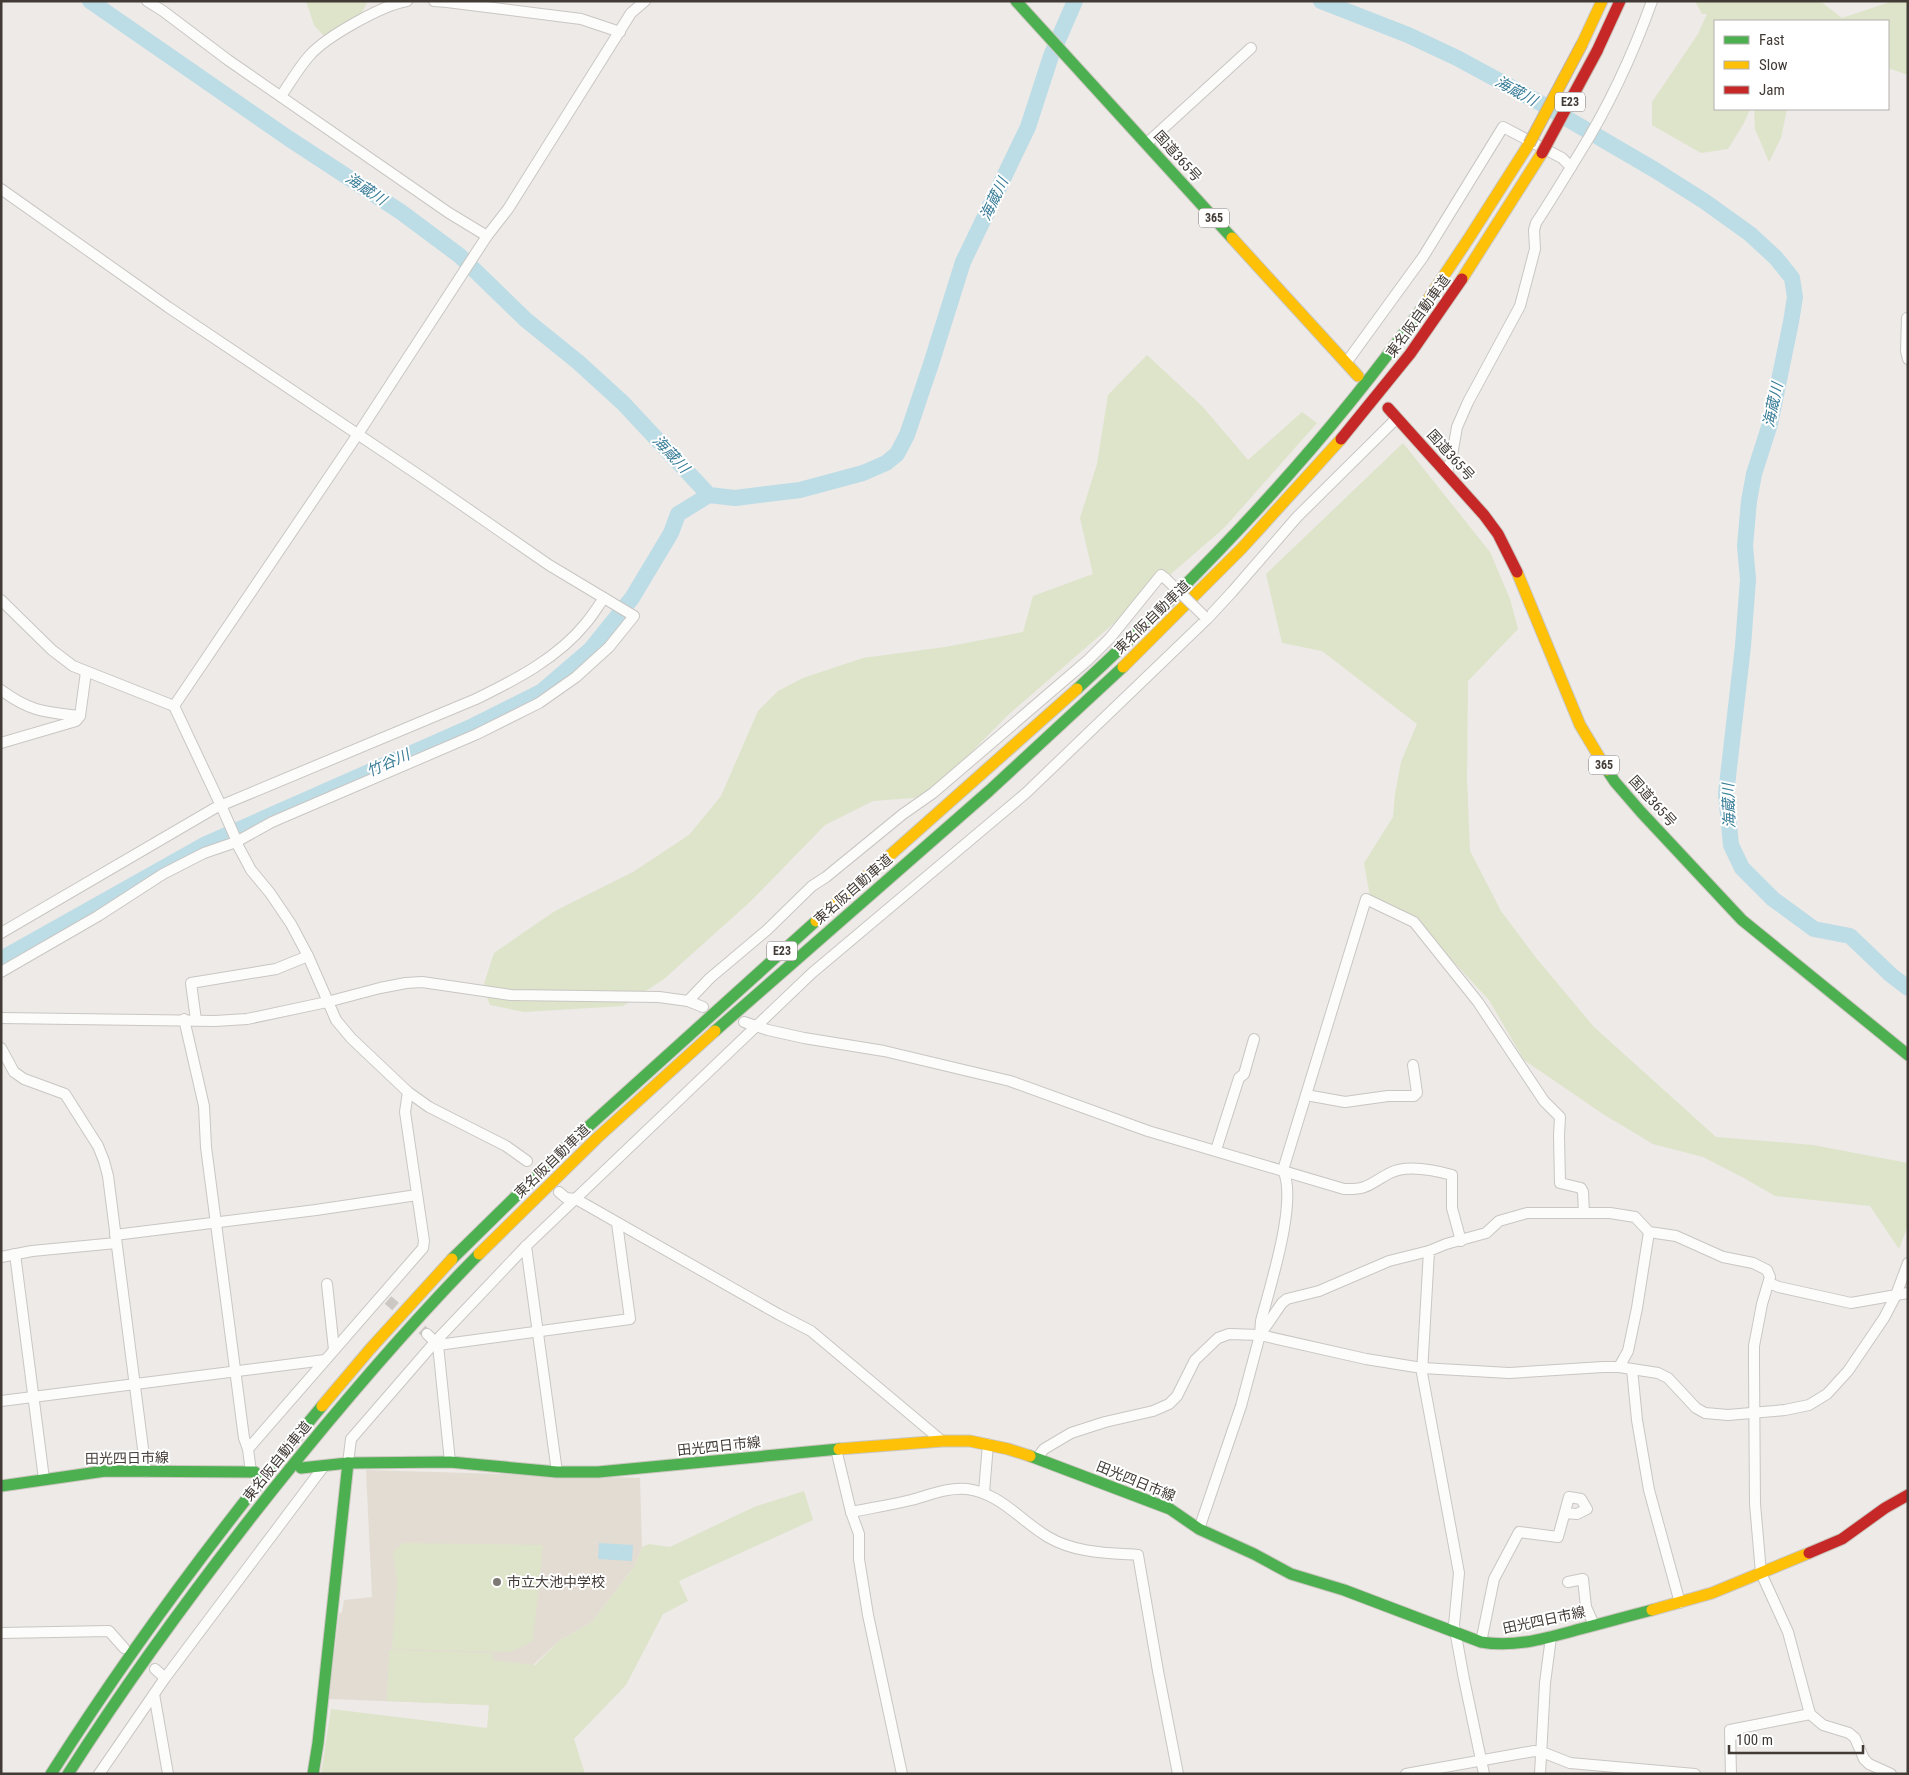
<svg xmlns="http://www.w3.org/2000/svg" width="1909" height="1775" font-family="'Roboto Condensed','Noto Sans JP',sans-serif">
	<rect width="100%" height="100%" fill="#edeae7"/>
	<polygon fill="#e3dcd3" points="366,1470 640,1478 642,1547 634,1567 592,1622 559,1641 490,1705 329,1699 339,1614 342,1612 344,1600 372,1597"/>
	<g fill="#dee4c9">
		<polygon points="306,1 368,1 361,14 337,36 323,35 314,25"/>
		<polygon points="1695,1 1820,1 1842,18 1893,1 1908,1 1908,75 1888,68 1888,21 1715,21 1715,109 1750,109 1744,123 1728,149 1701,153 1652,125 1652,102 1698,34 1707,14 1702,14"/>
		<polygon points="1754,109 1787,109 1781,138 1769,162 1755,129"/>
		<polygon points="1147,355 1203,407 1248,460 1302,412 1317,423 1224,528 1008,715 927,797 873,801 825,825 751,901 664,979 623,1006 524,1012 490,1005 483,987 494,953 555,911 633,872 689,835 721,796 758,711 778,691 803,678 863,658 945,647 1023,632 1033,596 1093,574 1080,518 1097,464 1108,395"/>
		<polygon points="1403,443 1490,552 1510,599 1518,629 1468,681 1467,778 1470,851 1501,911 1537,959 1594,1027 1716,1137 1813,1145 1908,1163 1908,1225 1899,1249 1870,1206 1775,1196 1744,1178 1703,1157 1653,1144 1603,1114 1524,1060 1489,1000 1424,930 1371,902 1364,863 1393,817 1395,794 1401,762 1417,724 1322,651 1282,643 1266,574"/>
		<polygon points="804,1491 813,1520 679,1581 688,1601 663,1614 626,1685 574,1739 585,1774 321,1774 331,1709 487,1728 489,1705 387,1701 389,1650 493,1653 493,1660 535,1665 559,1641 592,1622 634,1567 642,1547 649,1544 670,1547 754,1507"/>
		<polygon points="403,1543 543,1545 533,1641 511,1652 392,1649 397,1583 393,1552"/>
	</g>
	<polygon fill="#bcdce6" points="599,1543 633,1545 632,1561 598,1559"/>
	<g fill="none" stroke-linecap="round" stroke-linejoin="round">
		<g stroke="#bcdce6" stroke-width="16">
			<polyline points="90,1 288,138 401,212 460,256 526,320 578,362 623,403 709,495 735,498 800,490 863,473 886,463 897,454 907,435 931,364 963,262 1028,127 1051,56 1075,1"/>
			<polyline points="1321,1 1408,35 1457,58 1542,104 1655,170 1704,201 1750,234 1776,258 1792,278 1795,297 1791,322 1770,424 1754,474 1749,501 1745,546 1748,579 1743,646 1726,794 1731,845 1742,868 1773,899 1814,929 1850,936 1891,975 1908,988"/>
			<polyline points="1,959 206,844 473,726 541,692 591,649 632,598 671,533 678,514 709,495"/>
		</g>
		<polyline stroke="#cbc7c3" stroke-width="10" stroke-dasharray="10 5" stroke-linecap="butt" points="388,1300 427,1334"/>
		<defs>
			<g id="street">
				<polyline points="147,1 163,11 228,60 449,213 487,236"/>
				<polyline points="434,1 447,2 581,19 620,32"/>
				<path d="M281,96C290,83 299,67 310,55C326,37 382,5 407,1"/>
				<polyline points="1146,144 1251,48"/>
				<polyline points="1,189 168,307 426,480 549,565 634,616 609,647 576,677 539,703 477,734 272,822 236,842 204,853 163,874 98,916 1,972"/>
				<polyline points="1907,318 1906,351 1908,359"/>
				<polyline points="1346,363 1423,257 1503,127 1562,158 1571,167"/>
				<path d="M1446,473L1451,461L1457,427L1468,402L1520,306L1535,249L1534,230L1536,223C1551,200 1565,177 1579,154C1609,106 1633,54 1652,1"/>
				<polyline points="1,600 52,650 73,666 174,706 223,810 235,837 236,842 251,870 270,893 291,924 308,956 336,1020 351,1038 408,1092 429,1107 506,1146 527,1161"/>
				<path d="M1,690C31,712 45,712 80,716"/>
				<polyline points="174,706 358,434 487,236 508,209 631,13 645,1"/>
				<polyline points="1,743 76,721 80,716 86,672"/>
				<path d="M1,933L215,808L476,699C515,680 558,658 586,623C593,615 598,606 604,598"/>
				<polyline points="688,1001 710,978 767,930 812,886 826,877 903,814 933,793 1088,660 1110,638 1161,575 1166,579"/>
				<polyline points="1,1018 215,1021 247,1019 327,1002 380,988 406,983 422,982 511,995 659,997 688,1001 703,1007"/>
				<polyline points="184,1019 204,1106 206,1147 244,1438 248,1449"/>
				<polyline points="196,1020 191,983 276,969 308,956"/>
				<path d="M744,1022L768,1030L804,1038L884,1051L1010,1081L1148,1131L1344,1189C1369,1190 1370,1183 1390,1173C1407,1164 1434,1170 1452,1175V1208L1461,1241"/>
				<polyline points="1,1048 14,1072 24,1079 65,1094 98,1146 104,1161 108,1176 146,1472"/>
				<polyline points="1306,1095 1345,1102 1388,1096 1414,1096 1417,1093 1413,1065"/>
				<polyline points="1216,1150 1239,1078 1244,1074 1254,1039"/>
				<polyline points="559,1192 566,1198 576,1199 778,1314 811,1331 942,1441"/>
				<polyline points="115,1235 316,1210 417,1195"/>
				<polyline points="526,1246 557,1472"/>
				<polyline points="15,1254 44,1479"/>
				<polyline points="1,1257 32,1251 116,1243"/>
				<polyline points="1769,1283 1779,1287 1851,1303 1908,1293"/>
				<polyline points="327,1284 334,1350"/>
				<polyline points="1262,1332 1282,1303 1287,1299 1319,1291 1389,1261 1429,1251"/>
				<polyline points="427,1334 438,1345 450,1462"/>
				<polyline points="438,1345 630,1319 617,1223"/>
				<polyline points="1619,1367 1628,1351 1637,1308 1649,1232"/>
				<polyline points="1632,1369 1637,1420 1649,1490 1680,1603"/>
				<polyline points="1,1401 325,1360"/>
				<polyline points="836,1449 851,1512 859,1534 859,1559 868,1615 902,1774"/>
				<polyline points="1037,1458 1044,1449 1071,1433 1105,1422 1153,1411 1169,1404 1177,1396 1195,1360 1218,1338 1229,1334 1260,1335 1366,1359 1422,1368 1509,1373 1603,1367 1619,1367 1658,1373 1668,1378 1696,1408 1705,1413 1728,1415 1785,1410 1809,1405 1827,1394 1848,1371 1884,1318 1896,1295 1908,1263"/>
				<polyline points="348,1463 351,1439 435,1342 526,1246 812,973 1026,793 1207,619 1232,592 1297,517 1397,418"/>
				<polyline points="251,1472 248,1449 423,1248 424,1241 405,1112 408,1092"/>
				<polyline points="984,1492 988,1444"/>
				<path d="M851,1512C871,1508 891,1505 911,1500C930,1495 947,1487 967,1489C1000,1493 1021,1521 1048,1537C1075,1553 1108,1553 1138,1555L1158,1671L1178,1774"/>
				<path d="M1199,1529L1241,1406L1260,1335L1261,1321C1270,1286 1298,1201 1283,1170L1366,899L1414,922L1478,1002L1544,1101L1560,1117L1559,1135L1560,1183L1581,1188L1583,1192L1584,1213"/>
				<polyline points="1568,1582 1583,1579 1586,1607 1594,1625"/>
				<polyline points="1,1633 109,1631 124,1648"/>
				<polyline points="1481,1642 1494,1579 1519,1532 1558,1537 1569,1497 1581,1499 1587,1509 1577,1514 1565,1513"/>
				<polyline points="155,1669 165,1678"/>
				<polyline points="154,1694 168,1774"/>
				<polyline points="99,1774 165,1678 324,1466"/>
				<polyline points="1406,1774 1534,1751 1542,1752 1570,1763 1695,1774"/>
				<polyline points="1484,1774 1464,1679 1454,1625 1459,1573 1422,1373 1429,1251 1446,1244 1486,1233 1499,1221 1527,1213 1610,1213 1635,1217 1649,1232 1676,1236 1723,1257 1753,1263 1767,1270 1770,1277 1762,1304 1754,1346 1754,1366 1755,1504 1761,1573 1788,1632 1810,1714 1823,1725 1849,1733 1855,1738 1864,1759 1869,1764 1891,1774"/>
				<polyline points="1540,1774 1545,1683 1551,1637"/>
				<polyline points="1731,1774 1730,1730 1810,1714"/>
			</g>
			<g id="fast">
				<polyline points="1016,1 1232,238"/>
				<path d="M1077,689C1205,571 1324,446 1425,304"/>
				<polyline points="1607,770 1615,782 1641,812 1742,920 1908,1055"/>
				<polyline points="715,1031 989,791 1123,667"/>
				<polyline points="452,1259 568,1145 816,921"/>
				<path d="M1030,1456L1170,1509L1199,1529L1254,1554L1291,1574L1344,1590L1481,1642C1515,1648 1547,1638 1580,1629C1604,1623 1628,1616 1652,1610"/>
				<polyline points="301,1468 348,1463 450,1462 557,1472 598,1472 839,1449"/>
				<polyline points="1,1486 105,1471 255,1472"/>
				<path d="M51,1774C133,1645 224,1523 322,1406"/>
				<path d="M68,1774C132,1674 202,1579 275,1487C340,1406 407,1327 479,1254"/>
				<polyline points="313,1774 318,1743 348,1463"/>
			</g>
			<g id="slow">
				<polyline points="1582,44 1602,1"/>
				<polyline points="1232,238 1358,376"/>
				<polyline points="1462,279 1542,153"/>
				<polyline points="1425,304 1469,238 1529,144"/>
				<polyline points="1517,572 1580,725 1607,770"/>
				<polyline points="1123,667 1242,548 1341,439"/>
				<polyline points="816,921 1077,689"/>
				<polyline points="479,1254 597,1138 715,1031"/>
				<polyline points="322,1406 371,1348 452,1259"/>
				<polyline points="839,1449 942,1441 970,1441 1008,1449 1030,1456"/>
				<polyline points="1652,1610 1712,1593 1809,1553"/>
			</g>
			<g id="jam">
				<polyline points="1597,51 1620,1"/>
				<polyline points="1388,408 1484,515 1498,534 1517,572"/>
				<polyline points="1341,439 1410,354 1462,279"/>
				<polyline points="1809,1553 1842,1539 1885,1508 1908,1495"/>
			</g>
		</defs>
		<use href="#street" stroke="#c9c6c3" stroke-width="12"/>
		<use href="#fast" stroke="#cbc6bf" stroke-width="13"/>
		<use href="#slow" stroke="#cbc6bf" stroke-width="13"/>
		<use href="#jam" stroke="#cbc6bf" stroke-width="13"/>
		<use href="#street" stroke="#fcfcfb" stroke-width="10"/>
		<use href="#fast" stroke="#4caf50" stroke-width="11"/>
		<use href="#slow" stroke="#ffc107" stroke-width="11"/>
		<use href="#jam" stroke="#c62828" stroke-width="11"/>
		<defs>
			<polyline id="street-bridge" points="1166,579 1204,616"/>
			<polyline id="slow-bridge" points="1529,144 1582,44"/>
			<polyline id="jam-bridge" points="1542,153 1597,51"/>
		</defs>
		<use href="#street-bridge" stroke="#c9c6c3" stroke-width="12" stroke-linecap="butt"/>
		<use href="#slow-bridge" stroke="#c2b3a6" stroke-width="13" stroke-linecap="butt"/>
		<use href="#jam-bridge" stroke="#c2b3a6" stroke-width="13" stroke-linecap="butt"/>
		<use href="#street-bridge" stroke="#fcfcfb" stroke-width="10"/>
		<use href="#slow-bridge" stroke="#ffc107" stroke-width="11"/>
		<use href="#jam-bridge" stroke="#c62828" stroke-width="11"/>
	</g>
	<circle fill="#7d7873" stroke="#fff" stroke-width="2" cx="497" cy="1582" r="5"/>
	<g text-anchor="middle" dominant-baseline="central" stroke-width="4" stroke-linejoin="round" paint-order="stroke">
		<g fill="#fff" stroke="#7a7572" stroke-width="1">
			<rect x="1555" y="92.5" width="30" height="19" rx="4"/>
			<rect x="1199" y="208.5" width="30" height="19" rx="4"/>
			<rect x="1589" y="755.5" width="30" height="19" rx="4"/>
			<rect x="767" y="941.5" width="30" height="19" rx="4"/>
		</g>
		<g font-size="12" font-weight="bold" fill="#413a35">
			<text x="1570" y="102">E23</text>
			<text x="1214" y="218">365</text>
			<text x="1604" y="765">365</text>
			<text x="782" y="951">E23</text>
		</g>
		<g font-size="14" fill="#413a35" stroke="#fff">
			<text transform="translate(1178 156) rotate(48)">国道365号</text>
			<text transform="translate(1418 316) rotate(-54)">東名阪自動車道</text>
			<text transform="translate(1451 455) rotate(48)">国道365号</text>
			<text transform="translate(1152 617) rotate(-44)">東名阪自動車道</text>
			<text transform="translate(1653 801) rotate(48)">国道365号</text>
			<text transform="translate(853 889) rotate(-41)">東名阪自動車道</text>
			<text transform="translate(552 1161) rotate(-44)">東名阪自動車道</text>
			<text transform="translate(719 1446) rotate(-6)">田光四日市線</text>
			<text transform="translate(127 1458) rotate(-1)">田光四日市線</text>
			<text transform="translate(277 1461) rotate(-51)">東名阪自動車道</text>
			<text transform="translate(1136 1481) rotate(22)">田光四日市線</text>
			<text transform="translate(1544 1620) rotate(-12)">田光四日市線</text>
		</g>
		<g font-size="14" fill="#413a35" stroke="#fff" text-anchor="start">
			<text x="507" y="1582">市立大池中学校</text>
		</g>
		<g font-size="15" font-style="italic" fill="#3a7e98" stroke="#fff">
			<text transform="translate(1516 91) rotate(29)">海蔵川</text>
			<text transform="translate(366 189) rotate(34)">海蔵川</text>
			<text transform="translate(994 199) rotate(-64)">海蔵川</text>
			<text transform="translate(1773 405) rotate(-78)">海蔵川</text>
			<text transform="translate(671 454) rotate(47)">海蔵川</text>
			<text transform="translate(388 763) rotate(-24)">竹谷川</text>
			<text transform="translate(1729 806) rotate(-92)">海蔵川</text>
		</g>
	</g>
	<rect width="1909" height="1775" fill="none" stroke="#413a35" stroke-width="5"/>
	<rect x="1714" y="20" width="175" height="90" fill="#ffffff" stroke="#b3b0ae"/>
	<rect x="1724" y="36" width="25" height="8" fill="#4caf50" stroke="#b3b0ae"/>
	<text x="1759" y="45" font-size="15" fill="#413a35">Fast</text>
	<rect x="1724" y="61" width="25" height="8" fill="#ffc107" stroke="#b3b0ae"/>
	<text x="1759" y="70" font-size="15" fill="#413a35">Slow</text>
	<rect x="1724" y="86" width="25" height="8" fill="#c62828" stroke="#b3b0ae"/>
	<text x="1759" y="95" font-size="15" fill="#413a35">Jam</text>
	<path d="M1729 1745v8h134v-8" fill="none" stroke="#413a35" stroke-width="2.5"/>
	<text x="1736" y="1745" font-size="15" fill="#413a35" stroke="#ffffff" stroke-width="4" paint-order="stroke">100 m</text>
</svg>
